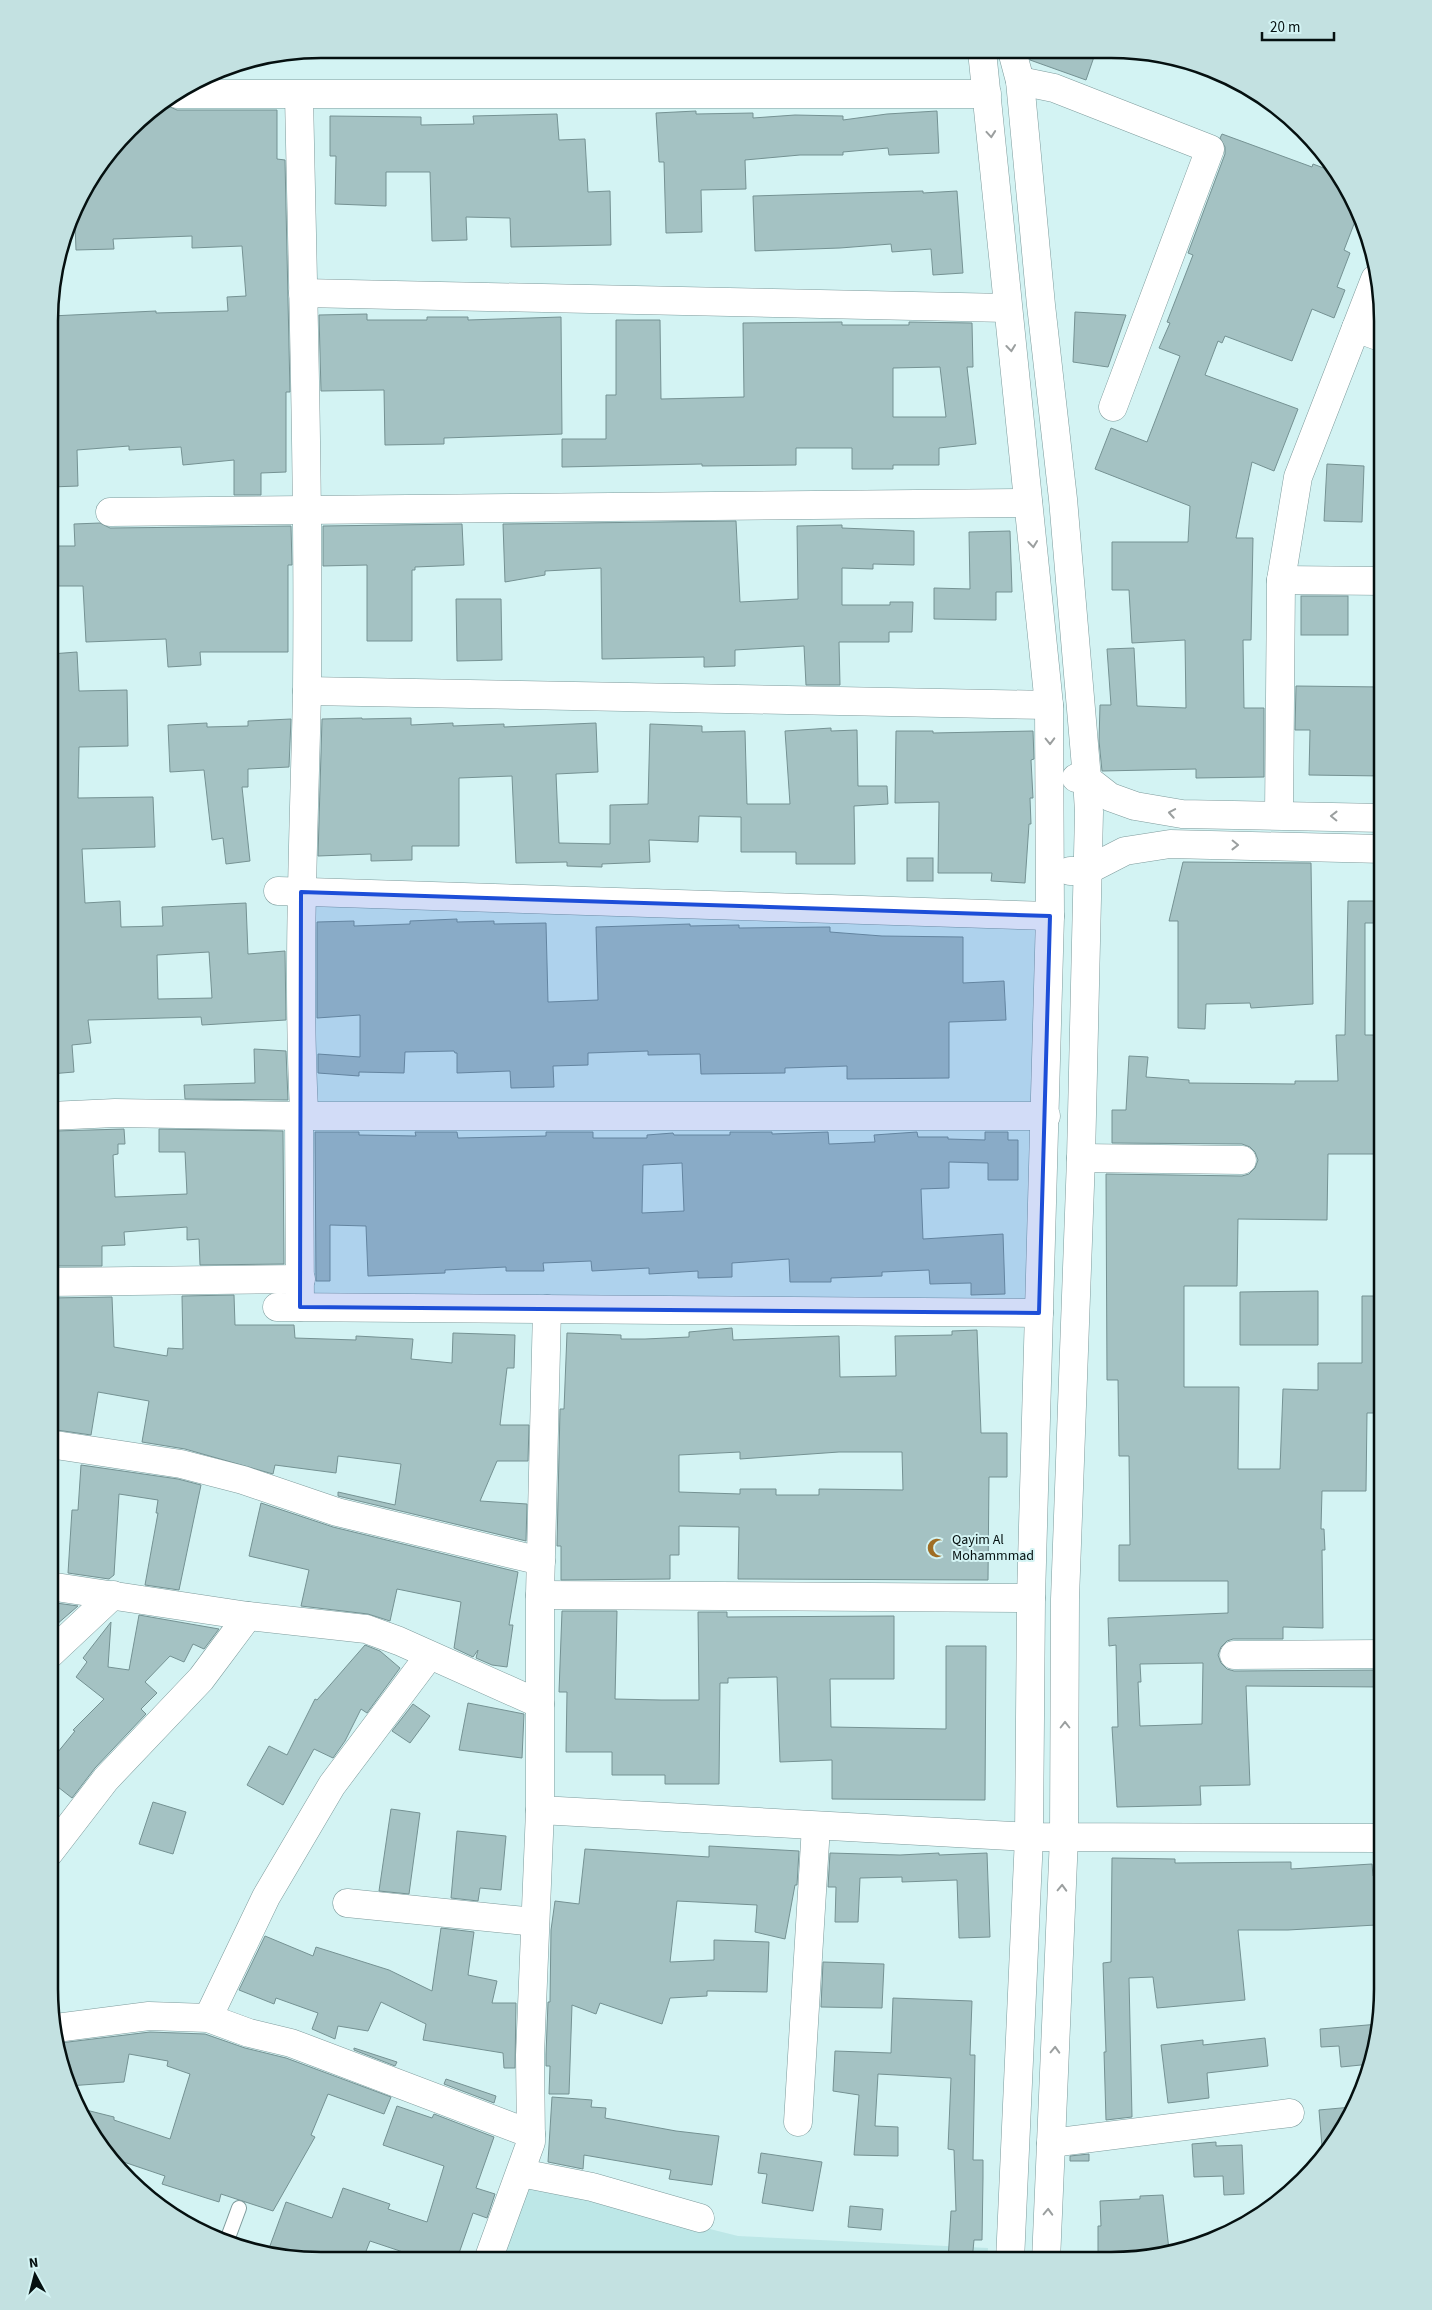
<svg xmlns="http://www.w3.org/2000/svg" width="1432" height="2310" font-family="'Source Sans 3',sans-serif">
	<rect width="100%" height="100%" fill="#d3f3f3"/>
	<polygon fill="#bde7e7" points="525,2183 738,2236 988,2248 987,2261 490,2260"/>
	<g fill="#a4c2c3" stroke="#759293" fill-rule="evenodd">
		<polygon points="1028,51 1096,51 1086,80 1030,60"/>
		<polygon points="157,106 168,106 177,110 277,110 277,159 285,160 290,392 286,392 286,472 261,473 261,495 234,495 234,460 183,465 181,447 129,450 129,446 77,450 78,486 51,487 51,316 156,311 156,313 228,311 227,297 246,296 242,246 192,248 192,236 113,239 114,249 76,250 75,224 70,224 77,200 141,116"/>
		<polygon points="696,111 696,114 753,113 753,118 795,115 843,116 843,120 887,114 937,111 939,153 889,155 888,148 843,152 843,155 800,155 745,160 746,189 701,190 702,232 666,233 664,162 659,162 656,113"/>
		<polygon points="557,114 559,140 585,139 588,192 610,191 611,245 511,247 510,218 466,217 467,240 432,241 430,172 386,172 386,206 335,204 336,156 330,156 330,116 421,117 421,125 474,124 473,116"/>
		<polygon points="1222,134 1312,167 1313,164 1337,173 1359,211 1344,250 1350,253 1337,287 1345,290 1334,318 1312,309 1292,361 1225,336 1222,343 1218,341 1205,375 1298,409 1274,471 1252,462 1236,538 1253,538 1251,640 1243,640 1244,708 1264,708 1264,777 1196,778 1196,769 1102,771 1099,741 1100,705 1111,705 1107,649 1134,648 1137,706 1186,708 1185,640 1132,643 1129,590 1112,590 1112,542 1188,542 1190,506 1095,469 1111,428 1147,442 1180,356 1159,348 1170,323 1167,322 1193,255 1188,253 1225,154 1225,147 1220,138"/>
		<polygon points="923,191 923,193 957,191 963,273 933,275 931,249 892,252 891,244 840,248 755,251 753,196"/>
		<polygon points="1075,312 1126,315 1108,367 1073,362"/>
		<polygon points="367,314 367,320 427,320 427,317 468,317 468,320 561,317 562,434 444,438 444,444 385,445 384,390 321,391 319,315"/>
		<path d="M616,320H660L661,399L744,397L743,323L842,322V325H909V322L972,323L973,367H967L976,444L939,448V465H893V469H852V448H796V465L702,466V464L562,467V439H606V395H616ZM940,367L946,417H893V368Z"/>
		<polygon points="1327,464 1364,466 1362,522 1324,521"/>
		<polygon points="736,521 740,602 798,599 797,526 842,525 842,528 914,531 914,565 873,564 873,569 842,568 842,605 890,605 890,602 913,602 912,632 889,632 889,642 839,642 840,685 806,685 804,646 735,650 735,666 704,667 704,657 602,659 601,568 545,571 545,575 505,582 503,524"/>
		<polygon points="100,523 110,528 291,526 292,565 288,565 288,652 200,652 201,665 168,667 166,639 86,642 83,586 51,586 51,546 75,546 74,524"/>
		<polygon points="462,524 464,565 415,567 415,570 412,570 412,641 367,641 367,565 323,566 323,526"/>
		<polygon points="1010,531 1012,592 996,592 996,620 934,619 934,588 970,589 969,532"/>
		<rect x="1301" y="596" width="47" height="39"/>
		<polygon points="456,599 501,599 502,660 457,661"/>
		<path d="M77,652L79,691L127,690L128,746L79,747L78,798L153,797L155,847L82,849L85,903L120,901L121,927L163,926L162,907L246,903L248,954L285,951L286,1020L202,1025L201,1017L88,1020L91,1043L72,1045L74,1072L50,1074L51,654ZM209,952L212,998L158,999L157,955Z"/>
		<polygon points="1296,686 1383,687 1383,776 1309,775 1310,730 1295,730"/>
		<polygon points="362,718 362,719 411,718 411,725 453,723 453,726 504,724 504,727 596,723 598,772 556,774 559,843 610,844 610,805 648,804 650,724 702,726 702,732 745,731 747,804 790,804 785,731 831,728 831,731 857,730 858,786 887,786 888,804 854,806 855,864 796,864 796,852 741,852 741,817 699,816 698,842 649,840 650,862 602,864 602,867 567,866 567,862 516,863 512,776 459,778 459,846 412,846 412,860 371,861 371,854 318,856 322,719"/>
		<polygon points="291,719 289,767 248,769 248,787 242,787 250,861 226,864 223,838 212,840 204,770 170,772 168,725 207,723 207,727 248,726 248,721"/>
		<polygon points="896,731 933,731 933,733 1033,731 1034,759 1031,760 1033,798 1030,798 1031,824 1029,824 1025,883 991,881 992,873 938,873 939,802 895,803"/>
		<rect x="907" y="858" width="26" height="23"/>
		<polygon points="1183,862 1311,863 1313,1004 1251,1008 1250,1003 1206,1004 1205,1029 1178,1028 1178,921 1169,921"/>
		<path d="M1348,901H1383V923H1365V1035H1380L1383,1154H1328L1327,1220L1238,1219L1237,1286H1184V1387H1239L1238,1469H1280L1283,1389L1318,1390V1363H1362V1296H1383V1413H1367L1366,1491H1322L1321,1529H1324L1325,1550H1322L1323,1628L1283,1627V1639H1233L1227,1641L1221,1647L1218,1655L1221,1663L1227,1669L1234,1671L1383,1670V1687L1246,1686L1250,1785L1200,1786L1201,1805L1117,1807L1112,1727H1118L1116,1645L1109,1646L1108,1618L1228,1613V1581H1119V1545H1130L1129,1456H1119L1118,1380H1107L1106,1174L1242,1176L1249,1174L1255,1168L1258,1160L1255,1152L1250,1147L1242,1144L1112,1143V1110H1126L1129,1056L1148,1057L1146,1077L1189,1080V1083L1295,1084V1081H1338L1336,1035H1345ZM1203,1663L1202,1724L1140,1726L1138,1682H1141L1140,1664Z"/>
		<polygon points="457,919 457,922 494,921 494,924 546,923 548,1002 598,1000 596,927 690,924 690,926 739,925 739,928 830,927 830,932 882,936 963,937 963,983 1004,981 1006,1020 949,1022 949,1078 847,1079 847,1066 785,1068 785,1073 701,1074 700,1054 648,1055 648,1051 588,1053 588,1065 553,1066 554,1087 511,1088 510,1071 457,1073 457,1053 455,1053 454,1051 405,1052 404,1073 359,1072 359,1076 318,1073 318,1054 360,1057 360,1015 317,1018 317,922 354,921 354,926 410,924 410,921"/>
		<polygon points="254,1049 286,1051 288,1100 185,1099 184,1085 255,1083"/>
		<polygon points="124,1129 125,1144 118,1144 118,1154 113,1155 115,1197 187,1194 185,1152 159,1152 159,1129 283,1131 284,1264 200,1265 199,1239 187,1240 187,1227 124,1232 125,1245 102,1246 102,1266 50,1266 50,1211 53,1211 55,1131"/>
		<path d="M315,1132H359V1135L416,1136L415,1132H457L458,1138L546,1136V1132H593V1138H647V1135L673,1133L674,1135H730V1132H772V1134L828,1132L829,1144L875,1142L874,1135L917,1132L918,1137H948V1139L985,1140V1132H1008V1140H1018V1180H988V1163L949,1162V1188L921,1189L923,1239L1003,1234L1005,1294L971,1295V1283L930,1284L929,1270L882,1272V1276L831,1278V1282H790L789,1259L732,1263V1277L698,1278V1271L649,1274V1268L592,1271L591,1261L543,1263L544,1271H506V1267L445,1270V1273L368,1276L366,1226L330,1225V1281H316ZM682,1163L684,1211L642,1213L643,1165Z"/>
		<polygon points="1318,1291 1318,1345 1240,1345 1240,1292"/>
		<polygon points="234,1295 235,1325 294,1325 295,1338 356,1340 356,1336 413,1339 411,1359 452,1363 453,1333 515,1335 514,1368 507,1368 500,1425 529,1425 528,1461 497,1461 480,1501 527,1504 526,1541 338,1496 338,1492 395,1505 401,1464 338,1456 336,1473 275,1465 273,1474 185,1449 142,1442 149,1401 98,1392 91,1435 50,1429 50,1298 112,1297 114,1347 167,1356 168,1348 183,1349 182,1296"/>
		<path d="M732,1328L733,1340L839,1336L840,1377L896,1376L895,1336L952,1335V1331L977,1330L981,1433H1007V1477H989L988,1580L738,1579L739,1527L679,1526V1555H670V1579L561,1580V1546H557L560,1409H564L567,1333L621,1335V1339H645L689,1337V1332ZM740,1452V1459L839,1452H902L903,1490L819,1489V1495H776V1489H740V1494L679,1492V1455Z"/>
		<polygon points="81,1465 178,1479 201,1485 179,1590 145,1585 158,1513 156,1513 158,1500 119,1494 114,1575 109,1579 68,1573 72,1510 78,1510"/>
		<polygon points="261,1503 333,1527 518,1572 509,1625 513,1625 507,1667 492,1665 476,1658 478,1650 473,1657 454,1648 461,1602 397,1589 390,1621 368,1614 301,1606 309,1570 249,1556"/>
		<polygon points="49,1602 78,1606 49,1631"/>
		<polygon points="562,1611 617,1611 615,1699 661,1700 699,1700 698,1612 727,1612 727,1617 894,1616 894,1679 830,1679 831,1727 946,1729 946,1646 986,1646 985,1800 832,1799 832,1760 780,1762 777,1677 728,1678 728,1683 720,1683 719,1784 665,1784 665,1775 612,1775 612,1752 566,1752 567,1692 559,1692"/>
		<polygon points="139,1615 219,1629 204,1649 193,1644 184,1662 170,1656 145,1682 157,1693 141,1709 146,1714 95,1768 72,1798 49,1780 49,1763 75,1731 73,1730 104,1699 76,1677 87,1662 83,1658 111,1622 108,1667 129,1670"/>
		<polygon points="365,1645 380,1651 400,1668 367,1713 361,1709 345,1741 333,1758 314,1749 283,1805 247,1785 269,1746 287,1755 315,1699 317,1700"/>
		<polygon points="468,1703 524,1714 522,1758 459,1750"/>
		<polygon points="413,1704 430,1716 410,1743 392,1731"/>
		<polygon points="153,1802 186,1812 173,1854 139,1844"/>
		<polygon points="391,1809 420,1813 409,1894 379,1891"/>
		<polygon points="457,1831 506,1836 501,1890 480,1888 478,1901 451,1898"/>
		<polygon points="709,1846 799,1851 797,1885 795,1885 785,1939 755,1932 757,1905 677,1901 670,1962 714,1960 714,1940 769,1942 767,1992 707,1991 707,1996 670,1998 662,2024 600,2003 596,2014 572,2005 569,2094 549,2094 550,2066 546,2066 546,2055 548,2002 550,2002 551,1930 555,1901 579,1904 585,1849 709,1857"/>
		<polygon points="830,1853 900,1855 939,1853 939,1855 987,1853 990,1937 959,1938 957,1880 902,1882 902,1877 860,1878 858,1922 835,1922 836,1887 828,1887"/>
		<polygon points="1112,1858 1175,1859 1175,1863 1291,1862 1291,1869 1372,1864 1373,1876 1383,1876 1383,1923 1376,1923 1376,1925 1288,1930 1238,1930 1245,2000 1157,2008 1153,1977 1129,1978 1132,2117 1106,2120 1104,2052 1106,2052 1103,1963 1111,1962"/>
		<polygon points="441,1928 474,1932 468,1975 497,1981 492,2003 516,2003 515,2068 504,2068 503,2053 423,2040 426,2024 381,2002 368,2031 338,2026 335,2039 312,2029 318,2013 276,1998 274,2004 239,1990 265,1936 313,1956 316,1947 389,1970 432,1991"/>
		<polygon points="823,1962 884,1964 882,2008 821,2007"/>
		<polygon points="893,1998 972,2001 970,2055 975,2055 973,2160 983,2160 983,2178 982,2240 974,2240 972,2261 948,2261 951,2211 956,2211 954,2150 948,2149 951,2078 878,2074 875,2126 898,2127 898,2156 854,2155 859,2095 833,2091 835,2051 891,2053"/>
		<polygon points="1379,2024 1371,2064 1341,2067 1339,2046 1321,2047 1320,2029"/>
		<polygon points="150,2032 205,2034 245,2048 286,2058 391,2097 384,2114 328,2094 311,2135 315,2137 273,2211 221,2194 219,2202 162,2184 165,2176 106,2156 78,2108 114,2117 114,2120 170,2139 190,2074 167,2066 168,2061 129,2054 124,2082 68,2086 60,2043"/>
		<polygon points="1265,2038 1268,2066 1207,2073 1209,2098 1168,2103 1161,2045 1203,2040 1203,2045"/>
		<polygon points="354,2048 397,2062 395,2066 354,2050"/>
		<polygon points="446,2079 496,2096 494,2103 444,2084"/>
		<polygon points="552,2097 592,2100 591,2107 606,2108 605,2118 676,2131 719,2136 712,2185 669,2179 671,2170 584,2155 583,2169 548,2162"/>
		<polygon points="397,2106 432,2118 434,2114 494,2137 476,2188 495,2194 487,2218 473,2213 457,2259 424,2259 370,2241 363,2259 286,2259 267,2254 286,2202 332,2218 343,2188 390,2204 388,2209 427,2222 444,2166 383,2145"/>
		<polygon points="1352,2107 1327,2155 1323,2159 1319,2110"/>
		<polygon points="1216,2142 1216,2146 1242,2145 1244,2194 1224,2195 1223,2176 1194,2177 1192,2144"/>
		<polygon points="761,2153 822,2162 813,2211 762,2203 767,2174 758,2173"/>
		<polygon points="1089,2154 1089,2161 1070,2161 1070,2156"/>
		<polygon points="1163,2195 1169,2250 1137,2254 1137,2256 1111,2261 1098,2261 1098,2226 1101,2226 1100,2201 1140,2199 1140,2196"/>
		<polygon points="850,2206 883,2209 881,2230 848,2227"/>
	</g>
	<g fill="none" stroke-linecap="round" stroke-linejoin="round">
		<defs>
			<polyline id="service" points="226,2243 239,2208"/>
			<g id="minor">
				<polyline points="1020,81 1054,88 1210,149 1113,407"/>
				<polyline points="177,94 987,94"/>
				<path d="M299,95C303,294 309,493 307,692C304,831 297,970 304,1110L299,1116L300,1307"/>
				<polyline points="303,293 1007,308"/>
				<polyline points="1356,328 1383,338"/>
				<polyline points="110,512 1028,503"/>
				<polyline points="1281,580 1383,581"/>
				<polyline points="307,691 1049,705"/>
				<polyline points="1279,815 1281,580 1298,477 1375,279"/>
				<polyline points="278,891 1050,916"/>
				<polyline points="50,1116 115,1113 299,1116 1046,1116"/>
				<polyline points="1081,1158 1242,1160"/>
				<polyline points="50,1282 301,1279"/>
				<polyline points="277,1307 1039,1313"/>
				<polyline points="49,1444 181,1464 243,1480 337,1512 541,1561"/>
				<polyline points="49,1586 248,1616 366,1629 399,1641 540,1704"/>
				<polyline points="540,1595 1031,1598"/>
				<polyline points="49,1655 113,1595"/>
				<polyline points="1234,1655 1383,1654"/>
				<polyline points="540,1810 1029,1837 1383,1838"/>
				<polyline points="49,1853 106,1779 201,1679 248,1616"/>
				<polyline points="347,1903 535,1922"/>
				<polyline points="208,2018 266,1897 332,1785 429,1656"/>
				<polyline points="56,2028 149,2016 208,2018 249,2033 291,2043 531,2134"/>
				<polyline points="798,2122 816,1826"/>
				<polyline points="1051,2143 1290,2113"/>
				<polyline points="521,2173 592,2187 700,2218"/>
				<polyline points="488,2260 531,2142 530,2055 540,1810 540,1595 547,1309"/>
			</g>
			<g id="tertiary">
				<polyline points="982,51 1049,705 1050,916 1031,1598 1029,1837 1010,2261"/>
				<polyline points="1012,51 1020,81 1041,305 1063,499 1087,779 1089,812 1081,1158 1065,1599 1064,1837 1046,2261"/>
				<polyline points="1076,778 1087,779 1110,797 1135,806 1182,814 1383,818"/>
				<polyline points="1070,871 1086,871 1125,851 1170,844 1383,849"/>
			</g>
		</defs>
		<use href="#service" stroke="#7e9b9c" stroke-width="16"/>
		<use href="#minor" stroke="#7e9b9c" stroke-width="29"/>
		<use href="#tertiary" stroke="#7e9b9c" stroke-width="29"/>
		<use href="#service" stroke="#fff" stroke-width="14"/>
		<use href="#minor" stroke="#fff" stroke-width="28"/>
		<use href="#tertiary" stroke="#fff" stroke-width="28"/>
	</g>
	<defs><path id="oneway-chevron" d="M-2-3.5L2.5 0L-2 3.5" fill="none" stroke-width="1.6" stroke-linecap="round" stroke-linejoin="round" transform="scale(1.25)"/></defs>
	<g stroke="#9b9f9f">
		<use href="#oneway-chevron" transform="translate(991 134) rotate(85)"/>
		<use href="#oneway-chevron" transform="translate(1011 348) rotate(84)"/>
		<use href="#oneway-chevron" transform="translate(1033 544) rotate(84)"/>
		<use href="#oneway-chevron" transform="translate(1050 741) rotate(89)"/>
		<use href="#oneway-chevron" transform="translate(1172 813) rotate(-170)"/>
		<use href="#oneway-chevron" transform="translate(1334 816) rotate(-179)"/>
		<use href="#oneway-chevron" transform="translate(1235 845) rotate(1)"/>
		<use href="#oneway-chevron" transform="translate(1065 1725) rotate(-90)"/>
		<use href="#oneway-chevron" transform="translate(1062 1888) rotate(-88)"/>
		<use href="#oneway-chevron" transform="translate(1055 2050) rotate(-88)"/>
		<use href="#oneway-chevron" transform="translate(1048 2212) rotate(-88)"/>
	</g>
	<path fill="#1d4ed8" fill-opacity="0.2" stroke="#1d4ed8" stroke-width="4" stroke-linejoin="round" d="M301,892L1050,916L1039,1313L300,1307Z"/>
	<defs>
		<symbol id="mosque-bare" viewBox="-9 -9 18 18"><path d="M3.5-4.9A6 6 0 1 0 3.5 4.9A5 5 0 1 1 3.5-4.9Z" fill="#a06e24" stroke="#d3f3f3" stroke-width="2.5" paint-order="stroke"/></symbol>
	</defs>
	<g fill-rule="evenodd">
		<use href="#mosque-bare" x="923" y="1534" width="28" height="28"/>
	</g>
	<g text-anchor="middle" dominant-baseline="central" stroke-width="4" stroke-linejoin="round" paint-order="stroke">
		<g font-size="14" fill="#051010" stroke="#d3f3f3" text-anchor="start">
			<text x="952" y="1540">Qayim Al<tspan x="952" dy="16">Mohammmad</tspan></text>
		</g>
	</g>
	<path d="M0 0H1432V2310H0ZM321 58H1111A263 263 0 0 1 1374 321V1989A263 263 0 0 1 1111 2252H321A263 263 0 0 1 58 1989V321A263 263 0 0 1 321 58Z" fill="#c3e1e1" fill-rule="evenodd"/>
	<path fill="none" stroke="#051010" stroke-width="2.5" d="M321 58H1111A263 263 0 0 1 1374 321V1989A263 263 0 0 1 1111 2252H321A263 263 0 0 1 58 1989V321A263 263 0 0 1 321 58Z"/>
	<g transform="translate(35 2275) rotate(353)" stroke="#d3f3f3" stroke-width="4" paint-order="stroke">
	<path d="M0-4L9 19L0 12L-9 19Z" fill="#051010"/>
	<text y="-8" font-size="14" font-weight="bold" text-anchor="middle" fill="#051010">N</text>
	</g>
	<path d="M1262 32v8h72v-8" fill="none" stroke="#051010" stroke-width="2.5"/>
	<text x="1270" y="32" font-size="15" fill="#051010" stroke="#d3f3f3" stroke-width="4" paint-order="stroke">20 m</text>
</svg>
